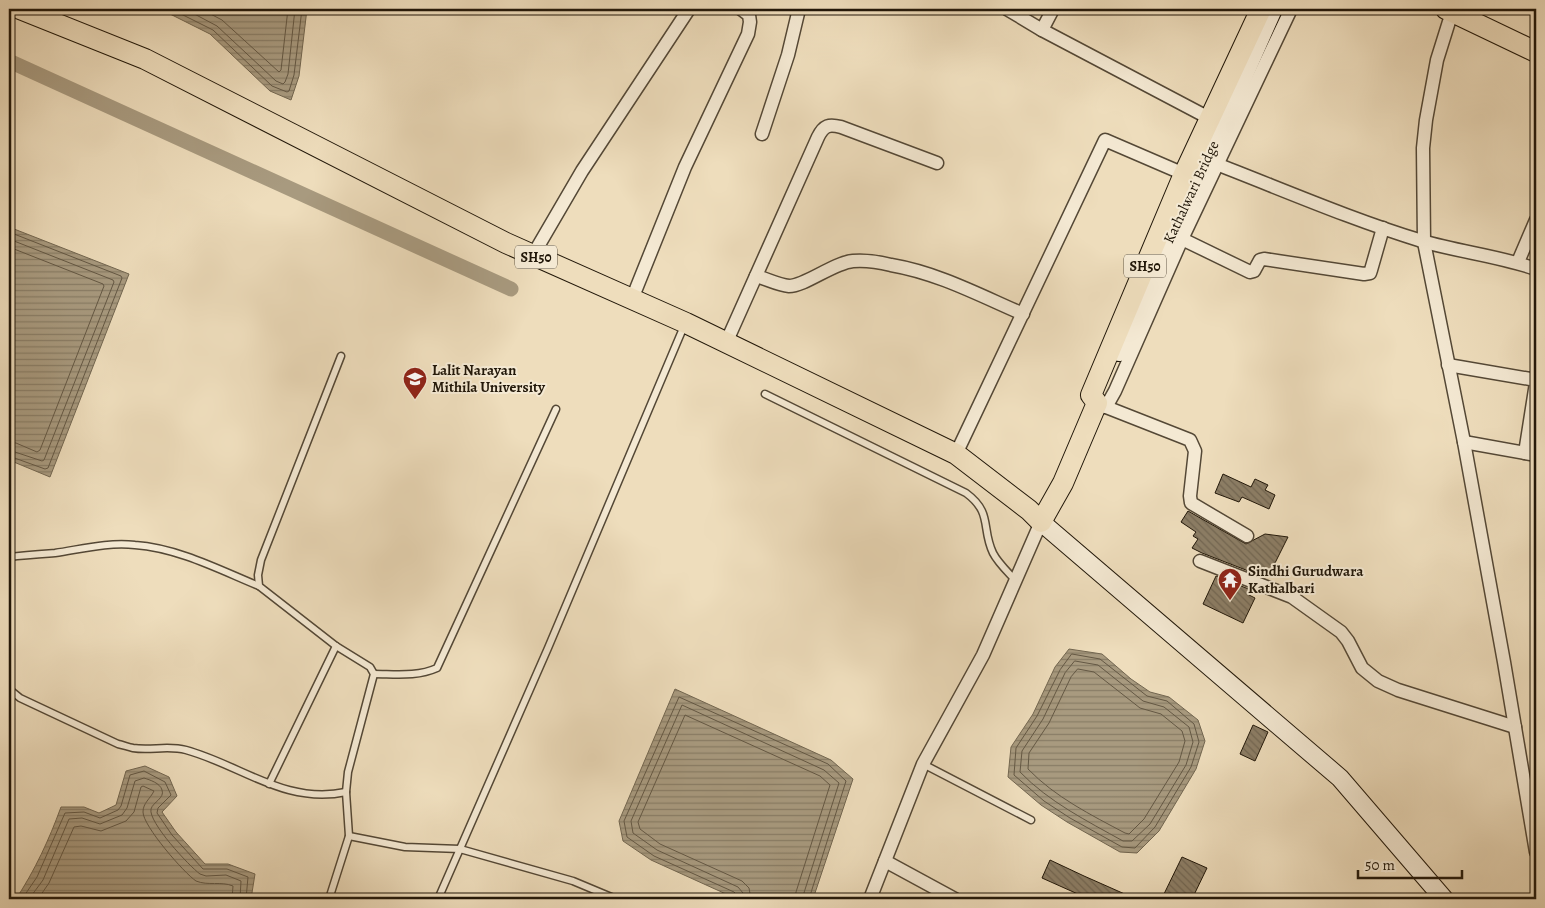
<svg xmlns="http://www.w3.org/2000/svg" width="1545" height="908" font-family="Alegreya,serif">
	<defs>
		<pattern id="water-rules" width="6" height="5" patternUnits="userSpaceOnUse" patternTransform="scale(1.25)"><rect width="6" height="5" fill="#a89a7f"/><path d="M0 2.5h6" fill="none" stroke="#887d66"/></pattern>
		<pattern id="building-back-hatch" width="6" height="6" patternUnits="userSpaceOnUse" patternTransform="scale(1.25)"><rect width="6" height="6" fill="#8c7e66"/><path d="M-1 5l2 2M0 0l6 6M5-1l2 2" fill="none" stroke="#726652"/></pattern>
	</defs>
	<rect width="100%" height="100%" fill="#eeddbc"/>
	<filter id="stains"><feTurbulence type="fractalNoise" baseFrequency=".004" numOctaves="4"/><feColorMatrix values="0 0 0 0 .2 0 0 0 0 .09 0 0 0 0 .02 0 0 0 .5 -.17"/></filter>
	<radialGradient id="worn" r=".72"><stop offset=".6" stop-color="#630" stop-opacity="0"/><stop offset="1" stop-color="#630" stop-opacity=".3"/></radialGradient>
	<g fill="url(#water-rules)" stroke="#726650">
		<polygon points="163,9 307,9 299,76 291,100 270,91 210,34 168,13"/>
		<polygon points="9,227 129,274 50,477 9,460"/>
		<polygon points="1069,649 1102,654 1131,679 1150,692 1169,697 1198,720 1205,741 1196,769 1159,831 1137,853 1120,852 1067,822 1041,805 1008,777 1011,747 1033,714 1055,667"/>
		<polygon points="675,689 831,760 853,779 813,899 737,899 651,860 623,841 619,821"/>
		<path d="M145,766L169,777L177,796L162,812L176,832L205,864H228L255,874L251,899H16C35,870 49,840 61,807H84L99,813L116,805L126,771Z"/>
	</g>
	<g fill="none" stroke-linecap="round" stroke-linejoin="round">
		<g stroke="#645844" stroke-width="1">
			<polyline points="171,9 213,30 272,86 287,92 289,91 294,75 302,9"/>
			<polyline points="185,9 217,26 276,81 283,84 285,82 288,74 295,9"/>
			<polyline points="201,9 222,20 279,72 281,70 288,9"/>
			<polyline points="9,232 121,276 122,278 48,468 45,469 9,456"/>
			<polyline points="9,239 113,280 114,282 44,460 42,461 9,450"/>
			<polyline points="9,247 103,284 104,286 40,450 37,452 16,443 9,442"/>
			<polygon points="1072,654 1100,659 1147,696 1167,701 1194,724 1199,742 1191,767 1155,827 1135,848 1122,847 1070,818 1044,801 1014,775 1016,748 1037,716 1060,670"/>
			<path d="M1075,661L1098,665L1143,701L1164,707L1189,727L1193,742L1186,765L1150,824L1132,841H1123C1087,821 1049,802 1020,772L1022,751L1043,719L1065,673Z"/>
			<path d="M1078,669L1094,672L1140,708L1161,714L1182,731L1185,741L1179,762L1144,819L1129,834L1125,833C1091,815 1055,797 1028,769L1029,753L1049,723L1071,677Z"/>
			<polyline points="22,899 37,877 65,813 84,812 100,818 118,810 121,806 130,775 144,771 165,782 171,795 158,808 157,813 172,835 203,869 227,869 248,877 246,899"/>
			<path d="M29,899L43,880L69,819L82,818L100,824L122,815L127,808L135,781L144,778C150,780 160,783 162,790C165,798 153,802 151,809C148,822 189,866 200,874L206,876L226,875L241,881L240,899"/>
			<path d="M38,899L49,883L74,827L81,826L101,831L126,821L134,812L141,787L143,786L154,791C150,799 143,803 143,812C143,826 184,873 196,881C208,886 221,881 233,886L232,899"/>
			<polyline points="738,899 737,895 734,892 654,856 627,837 624,821 679,697 828,764 846,781 809,899"/>
			<polyline points="744,899 743,893 738,887 657,850 633,833 631,821 682,705 824,770 839,783 802,899"/>
			<polyline points="751,899 749,888 742,881 660,844 640,829 638,822 685,715 820,776 830,785 796,892 795,899"/>
		</g>
		<polyline stroke="#a89a7f" stroke-width="15" points="9,61 511,289"/>
	</g>
	<g fill="url(#building-back-hatch)" stroke="#211709">
		<polygon points="1223,474 1251,487 1255,479 1268,485 1265,490 1275,495 1269,509 1242,497 1239,502 1215,493"/>
		<polygon points="1188,511 1246,544 1265,534 1288,537 1269,575 1251,572 1202,553 1192,548 1198,539 1193,536 1196,532 1181,522"/>
		<polygon points="1216,576 1251,590 1249,595 1255,598 1243,623 1203,604"/>
		<polygon points="1253,725 1268,732 1255,761 1240,754"/>
		<polygon points="1182,857 1207,868 1192,899 1170,899 1163,896"/>
		<polygon points="1050,860 1084,876 1136,899 1089,899 1042,878"/>
	</g>
	<g fill="none" stroke-linecap="round" stroke-linejoin="round">
		<defs>
			<g id="lane">
				<path d="M765,394L966,493C993,513 981,528 993,553C998,563 1008,572 1016,581"/>
				<path d="M9,557C24,555 40,554 55,553C82,549 108,542 135,545C178,548 220,570 259,586"/>
				<path d="M374,674C395,674 417,677 437,668L556,409"/>
				<path d="M9,689L20,698L118,744C123,745 128,747 133,748C151,751 167,745 186,750C241,765 285,805 346,792"/>
				<polyline points="923,764 1031,820"/>
				<polyline points="269,784 336,646"/>
				<polyline points="349,836 405,847 460,849 573,881 616,899"/>
				<polyline points="329,899 349,836 346,792 348,772 374,674 370,667 336,646 259,586 258,575 261,560 341,356"/>
				<polyline points="438,899 548,648 684,326"/>
			</g>
			<g id="street">
				<polyline points="1007,9 1042,30 1209,118"/>
				<polyline points="1452,12 1437,60 1426,120 1423,148 1424,242 1464,442 1504,662 1536,852"/>
				<polyline points="1042,30 1053,9"/>
				<polyline points="762,134 788,55 799,9"/>
				<path d="M1219,165C1286,191 1353,220 1422,241C1459,252 1499,256 1536,269"/>
				<polyline points="1182,239 1250,272 1254,271 1260,260 1264,259 1364,274 1370,273 1371,270 1383,228"/>
				<polyline points="533,255 582,171 689,9"/>
				<polyline points="1518,262 1536,220"/>
				<path d="M756,276C767,279 778,285 789,286C805,286 833,263 853,261C865,260 879,262 891,265C938,273 979,295 1023,314"/>
				<polyline points="632,299 685,167 748,34 750,22 749,15 741,9"/>
				<path d="M726,343L818,137C824,125 829,124 841,127L937,163"/>
				<polyline points="1448,365 1536,380"/>
				<polyline points="1097,403 1106,407 1115,391 1182,239 1291,9"/>
				<polyline points="1106,407 1190,440 1195,451 1190,496 1191,503 1247,536"/>
				<polyline points="1464,442 1536,455"/>
				<polyline points="1525,453 1536,383"/>
				<polyline points="956,454 1105,140 1184,174"/>
				<polyline points="1200,561 1292,597 1341,632 1348,641 1362,668 1378,681 1398,690 1515,727"/>
				<polyline points="885,861 955,899"/>
				<polyline points="870,899 923,764 983,655 1041,522"/>
			</g>
			<g id="secondary">
				<polyline points="1119,352 1180,213 1228,111 1273,9"/>
				<polyline points="1041,522 1340,778 1444,899"/>
			</g>
			<g id="primary">
				<polyline points="20,9 145,59 506,243 686,323 956,454 1029,510 1041,522 1063,483 1097,403 1091,395 1184,174 1261,9"/>
				<polyline points="1446,9 1536,52"/>
			</g>
		</defs>
		<use href="#lane" stroke="#544836" stroke-width="9"/>
		<use href="#street" stroke="#544836" stroke-width="15"/>
		<use href="#secondary" stroke="#211709" stroke-width="20"/>
		<use href="#primary" stroke="#211709" stroke-width="22"/>
		<use href="#lane" stroke="#f4e9d3" stroke-width="6"/>
		<use href="#street" stroke="#f4e9d3" stroke-width="12"/>
		<use href="#secondary" stroke="#f4e9d3" stroke-width="18"/>
		<use href="#primary" stroke="#eeddbc" stroke-width="20"/>
	</g>
	<defs>
		<symbol id="university-pin" viewBox="-11 -11 22 30"><path d="M0 17L-7.5 6A9.5 9.5 0 1 1 7.5 6Z" fill="#8f2418" stroke="#f4e9d3"/><path d="M0-5L7-2L0 1L-7-2ZM-4 1L0 2.5L4 1V4Q0 6-4 4Z" fill="#fff"/></symbol>
		<symbol id="temple-pin" viewBox="-11 -11 22 30"><path d="M0 17L-7.5 6A9.5 9.5 0 1 1 7.5 6Z" fill="#8f2418" stroke="#f4e9d3"/><path d="M0-6L5-2H3V0L6.5 2.5H4V6H1.5V3h-3V6H-4V2.5H-6.5L-3 0V-2H-5Z" fill="#fff"/></symbol>
	</defs>
	<g fill-rule="evenodd">
		<use href="#university-pin" x="401" y="365" width="28" height="38"/>
		<use href="#temple-pin" x="1216" y="566" width="28" height="38"/>
	</g>
	<g text-anchor="middle" dominant-baseline="central" stroke-width="4" stroke-linejoin="round" paint-order="stroke">
		<g fill="#f4e9d3" stroke="#605646" stroke-width="1">
			<rect x="515" y="245.5" width="42" height="23" rx="4"/>
			<rect x="1124" y="254.5" width="42" height="23" rx="4"/>
		</g>
		<g font-size="14" font-weight="bold" fill="#211709">
			<text x="536" y="257">SH50</text>
			<text x="1145" y="266">SH50</text>
		</g>
		<g font-size="15" fill="#211709" stroke="#f4e9d3">
			<text transform="translate(1191 192) rotate(-65)">Kathalwari Bridge</text>
		</g>
		<g font-size="15" font-weight="bold" fill="#211709" stroke="#f4e9d3" text-anchor="start">
			<text x="432" y="370">Lalit Narayan<tspan x="432" dy="17">Mithila University</tspan></text>
			<text x="1248" y="571">Sindhi Gurudwara<tspan x="1248" dy="17">Kathalbari</tspan></text>
		</g>
	</g>
	<rect width="1545" height="908" fill="none" stroke="#eeddbc" stroke-width="30"/>
	<rect x="10" y="10" width="1525" height="888" fill="none" stroke="#211709" stroke-width="2.5"/>
	<rect x="15" y="15" width="1515" height="878" fill="none" stroke="#211709"/>
	<path d="M1358 870v8h104v-8" fill="none" stroke="#211709" stroke-width="2.5"/>
	<text x="1365" y="870" font-size="15" fill="#211709" stroke="#f4e9d3" stroke-width="4" paint-order="stroke">50 m</text>
	<rect width="100%" height="100%" filter="url(#stains)"/>
	<rect width="100%" height="100%" fill="url(#worn)"/>
</svg>
